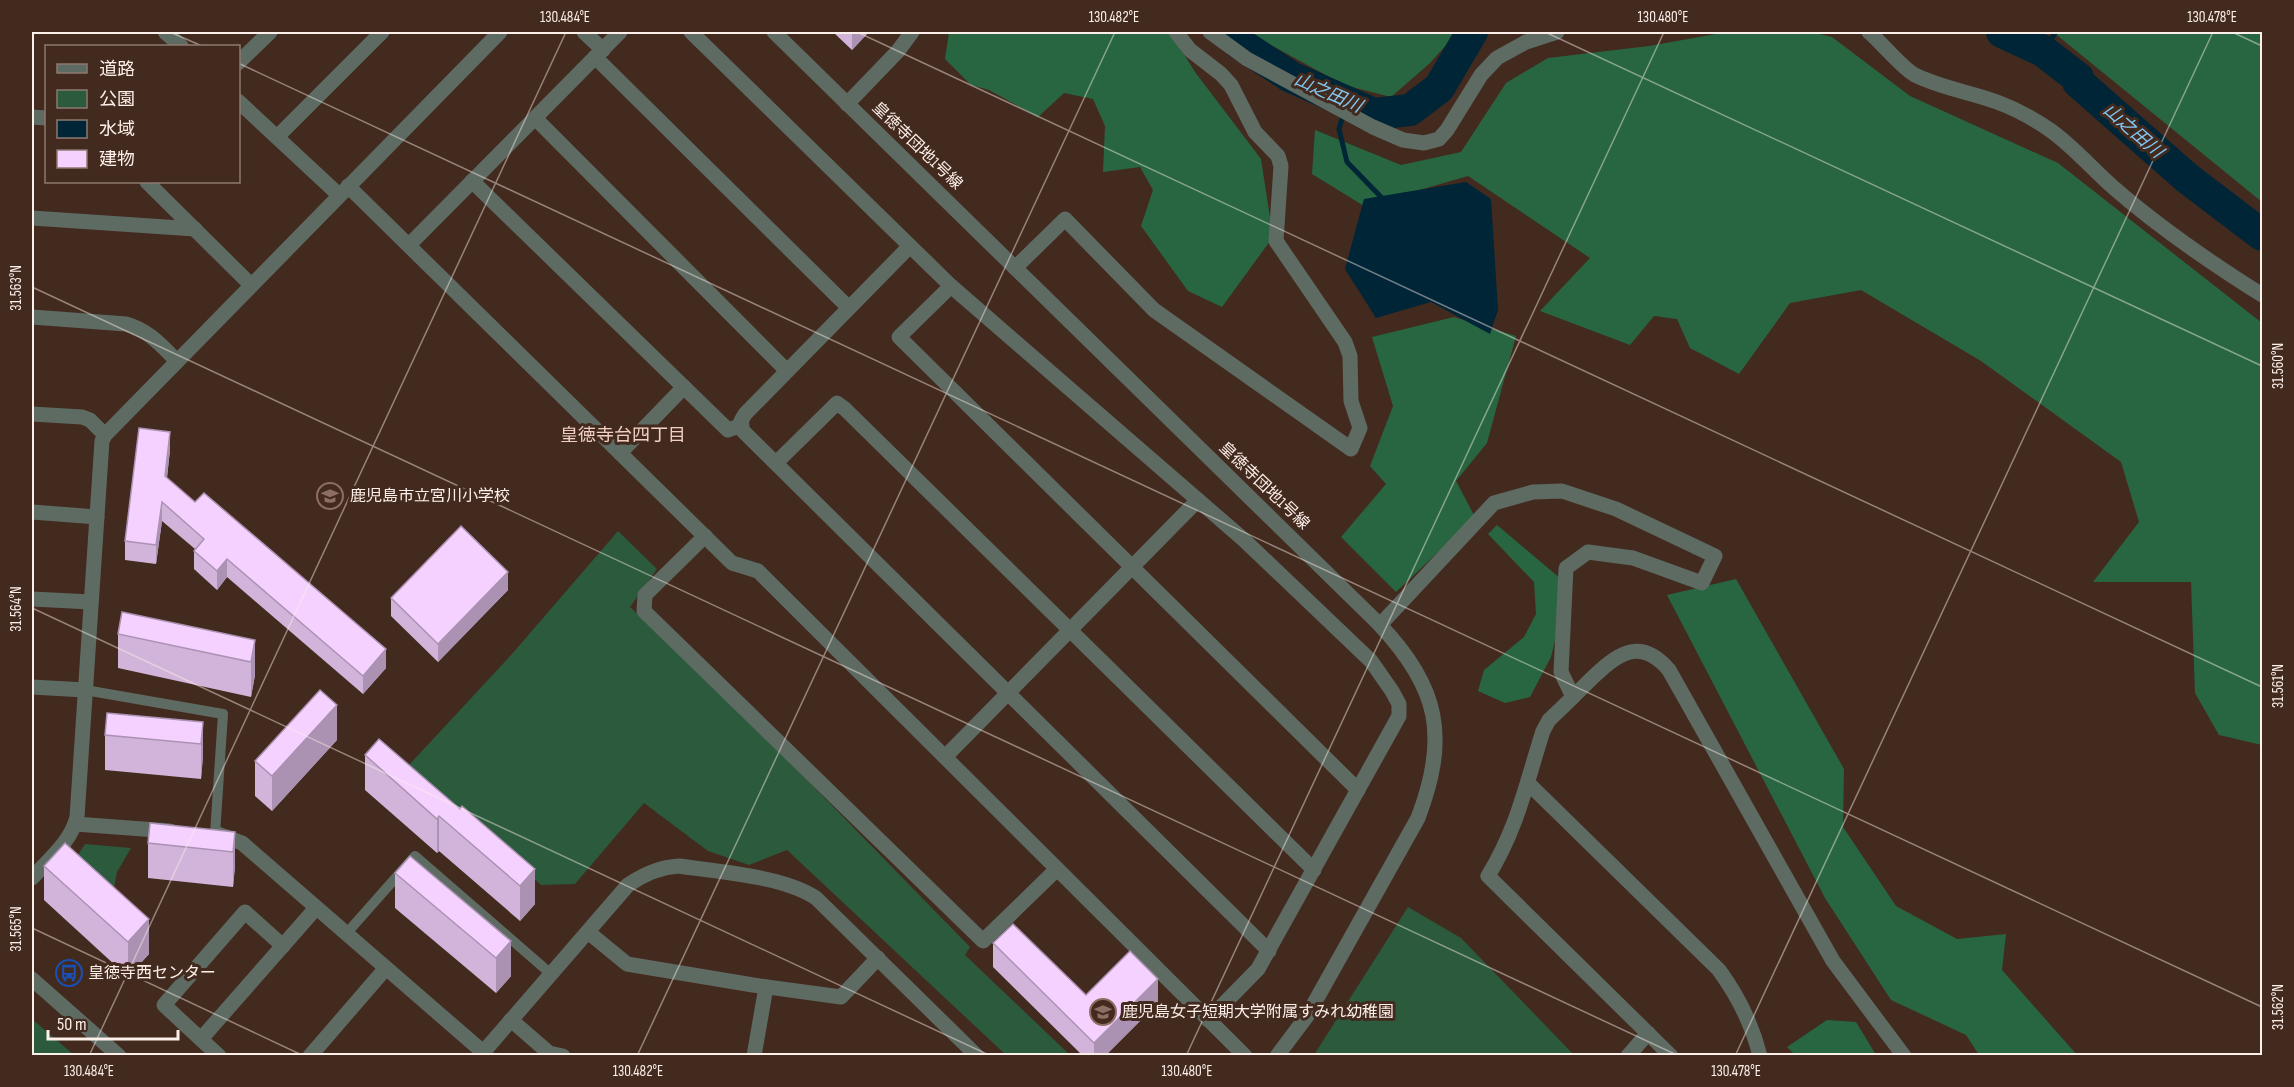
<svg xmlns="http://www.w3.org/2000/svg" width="2294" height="1087" font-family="'Sofia Sans Condensed','Noto Sans JP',sans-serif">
	<rect width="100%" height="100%" fill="#432a1f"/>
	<g fill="#2b5a3d">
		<polygon points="618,531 657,569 630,607 734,705 970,947 965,955 1070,1055 1006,1055 787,850 749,865 708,851 644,803 575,884 541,885 409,765 512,654"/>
		<polygon points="85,844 131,848 117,872 111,904 68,870"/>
		<polygon points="1408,907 1461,938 1574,1055 1314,1055"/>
		<polygon points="32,1019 74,1055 32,1055"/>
	</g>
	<g fill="#276641">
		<polygon points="949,32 1170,32 1195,72 1261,159 1273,237 1222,307 1188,291 1141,226 1153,190 1140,167 1103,172 1105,126 1093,99 1064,93 1038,117 989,90 971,85 945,59"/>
		<polygon points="1247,32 1458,32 1429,64 1391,97 1344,85"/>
		<polygon points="1727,32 1811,32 1832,37 1910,96 2058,163 2262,323 2262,745 2219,735 2195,693 2191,582 2093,582 2139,522 2121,462 1981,361 1861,290 1790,303 1739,374 1690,348 1677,319 1654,316 1630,345 1540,311 1590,258 1468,176 1364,206 1312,174 1315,130 1401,165 1461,152 1506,83 1548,58 1649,46"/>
		<polygon points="2049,32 2262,32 2262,202 2058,36"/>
		<polygon points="1454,317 1516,336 1487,443 1456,481 1475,517 1396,592 1341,537 1386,484 1370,466 1393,406 1372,337"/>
		<polygon points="1497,525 1561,579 1561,615 1551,657 1530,697 1505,703 1478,691 1484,670 1524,637 1536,614 1534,582 1488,534"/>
		<polygon points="1736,579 1844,769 1843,827 1896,906 1957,939 2006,934 2002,970 2077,1055 1979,1055 1966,1035 1891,1000 1825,898 1667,595"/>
		<polygon points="1827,1020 1856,1022 1876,1055 1795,1055 1787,1047"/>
	</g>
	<polygon fill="#002537" points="1466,182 1491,199 1498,310 1490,334 1431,302 1376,318 1345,269 1364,199"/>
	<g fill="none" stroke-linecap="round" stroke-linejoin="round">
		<g stroke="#002537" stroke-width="5">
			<polyline points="2043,51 2056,32"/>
			<polyline points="1347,102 1339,129 1347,162 1384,200"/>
		</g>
		<g stroke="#002537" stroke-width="32">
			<polyline points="1231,32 1239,43 1291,77 1374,114 1410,110 1439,88 1472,32"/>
			<polyline points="2002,32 2043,51 2078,78 2078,82 2187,178 2262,235"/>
		</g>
		<g stroke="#5e6b63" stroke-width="10">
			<polyline points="85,690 223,714 215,834"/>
			<polyline points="346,934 415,856 551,974"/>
		</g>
		<g stroke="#5e6b63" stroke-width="15">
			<polyline points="165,32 181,46"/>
			<polyline points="584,32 603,50"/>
			<polyline points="691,32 951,286 1243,539 1371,661 1392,691 1399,704 1399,716 1258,969 1208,1020"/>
			<polyline points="1210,32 1247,59 1373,127 1403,140 1424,143 1439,139 1447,130 1481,75 1497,58 1526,42 1557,32"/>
			<path d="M1869,32C1881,42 1903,69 1915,75C1941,88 1970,92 1997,102C2016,109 2034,119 2050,130C2074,147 2092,169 2114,188C2160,228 2211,263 2262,295"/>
			<polyline points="595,57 849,308"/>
			<polyline points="238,63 270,32"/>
			<polyline points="238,101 339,195"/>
			<polyline points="847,104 898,51 912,32"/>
			<polyline points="32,117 46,118"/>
			<polyline points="535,118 787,371"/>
			<polyline points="277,137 382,32"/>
			<polyline points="472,181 728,430 742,425"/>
			<polyline points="147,182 251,285"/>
			<polyline points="348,186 732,563 758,571 1245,1056"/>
			<polyline points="32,218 195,229"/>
			<polyline points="409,245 620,32"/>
			<polyline points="910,246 745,414 741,421 742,430 1269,951"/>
			<polyline points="1015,268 1065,219 1154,310 1351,449 1360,428 1351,401 1350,356 1345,342 1276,241 1281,166 1278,156 1255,132 1231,85 1221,74 1190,50 1176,32"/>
			<polyline points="951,286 899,337 1358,790"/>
			<path d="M32,317L126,324C148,330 161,345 177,361"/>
			<polyline points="32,414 82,417 90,420 105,435"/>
			<polyline points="620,453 684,387"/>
			<polyline points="776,463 837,403 845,409 1314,870"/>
			<polyline points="32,512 97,517"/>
			<polyline points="705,536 645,595 644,611 983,941 1057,869"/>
			<polyline points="32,599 91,602"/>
			<polyline points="1380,625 1494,503 1533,492 1562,491 1616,509 1715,556 1702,583 1633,558 1588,552 1566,568 1561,672 1573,697"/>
			<polyline points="32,687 85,690"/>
			<polyline points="945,757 1198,500"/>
			<path d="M1529,784L1719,970C1738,996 1752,1024 1760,1056"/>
			<polyline points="75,824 170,831"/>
			<polyline points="218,834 242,843 483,1052"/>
			<path d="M32,878C48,860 71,842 77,817L102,441L105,435L500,32"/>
			<polyline points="588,932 627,964 753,985 841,997 878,958"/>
			<polyline points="511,1020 549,1053 563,1056"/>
			<polyline points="201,1039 316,908"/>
			<polyline points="219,1056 164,1005 245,912 283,946"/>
			<polyline points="310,1056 386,968"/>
			<path d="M480,1056L628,885C644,874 660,867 679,866C719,872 783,876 816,898L977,1056"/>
			<polyline points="754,1056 766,987"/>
			<polyline points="1628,1056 1648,1033"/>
			<path d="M1671,1056L1488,876C1518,827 1526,784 1543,731L1549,720C1563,707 1576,694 1589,681C1616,655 1639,635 1669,670L1833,961L1904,1056"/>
		</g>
		<g stroke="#5e6b63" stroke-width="15">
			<path d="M774,32L1380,625C1439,688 1449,737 1418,818L1307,1016L1277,1056"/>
			<polyline points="32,979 119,1056"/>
		</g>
	</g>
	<g fill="#d2b4da">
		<polygon points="833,32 867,32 867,34 852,50"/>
		<polygon points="170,450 167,478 386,668 363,694 227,577 217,590 194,569 194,551 195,549 162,521 156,564 125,560 125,541"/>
		<polygon points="508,590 438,662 391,616 391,598"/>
		<polygon points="118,634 255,640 255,675 251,697 118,668"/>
		<polygon points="203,722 203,756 201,779 105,770 105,735"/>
		<polygon points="337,740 272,811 255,796 255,761"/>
		<polygon points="365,755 460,809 535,904 520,921 439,851 437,853 365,790"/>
		<polygon points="235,832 235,866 233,887 148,878 148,843"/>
		<polygon points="410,856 511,976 496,993 395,908 395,873"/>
		<polygon points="44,866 149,954 128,977 44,900"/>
		<polygon points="993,943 1086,995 1158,1003 1105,1056 1083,1056 993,967"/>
	</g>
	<g fill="#ab92b2">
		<polygon points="852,32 867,32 867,34 852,50"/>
		<polygon points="170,432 170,450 165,494 165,476"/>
		<polygon points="162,502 162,521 156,564 156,545"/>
		<polygon points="227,559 227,577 217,590 217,571"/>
		<polygon points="508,572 508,590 438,662 438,644"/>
		<polygon points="255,640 255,675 251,697 251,662"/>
		<polygon points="386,649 386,668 363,694 363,676"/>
		<polygon points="337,705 337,740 272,811 272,776"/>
		<polygon points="203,722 203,756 201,779 201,744"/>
		<polygon points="439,816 439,851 437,853 437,819"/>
		<polygon points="235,832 235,866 233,887 233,852"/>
		<polygon points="535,869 535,904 520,921 520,886"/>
		<polygon points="149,919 149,954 128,977 128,942"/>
		<polygon points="511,941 511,976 496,993 496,958"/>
		<polygon points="1158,979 1158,1003 1105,1056 1094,1056 1094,1043"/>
	</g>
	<g fill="#f4d1fe" stroke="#ab92b2" stroke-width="1.5">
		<polygon points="139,428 170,432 165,476 195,502 204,493 386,649 363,676 227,559 217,571 194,551 204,539 162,502 156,545 125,541"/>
		<polygon points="461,526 508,572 438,644 391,598"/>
		<polygon points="122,612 255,640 251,662 118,634"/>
		<polygon points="320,690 337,705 272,776 255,761"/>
		<polygon points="107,713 203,722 201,744 105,735"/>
		<polygon points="379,739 460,809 462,806 535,869 520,886 439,816 437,819 365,755"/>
		<polygon points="150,823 235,832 233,852 148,843"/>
		<polygon points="65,843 149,919 128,942 44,866"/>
		<polygon points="410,856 511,941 496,958 395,873"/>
		<polygon points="1013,924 1086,995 1130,951 1158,979 1094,1043 993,943"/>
	</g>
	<path fill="none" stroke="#fdefe9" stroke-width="1.5" stroke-opacity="0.45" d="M170,32L202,46M857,32L2262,687M1545,32L2262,366M2232,32L2262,46M238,63L2262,1007M32,287L1679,1056M32,608L991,1056M32,928L304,1056M89,1056L566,32M637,1056L1115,32M1186,1056L1664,32M1735,1056L2213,32"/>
	<defs>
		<symbol id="school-ring" viewBox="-11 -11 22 22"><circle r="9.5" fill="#432a1f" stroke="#8d6e63" stroke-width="1.5"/><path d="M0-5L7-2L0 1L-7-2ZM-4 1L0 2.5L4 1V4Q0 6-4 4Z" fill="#8d6e63"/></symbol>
		<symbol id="bus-ring" viewBox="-11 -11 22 22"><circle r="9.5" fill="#432a1f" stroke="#1a4fb4" stroke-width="1.5"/><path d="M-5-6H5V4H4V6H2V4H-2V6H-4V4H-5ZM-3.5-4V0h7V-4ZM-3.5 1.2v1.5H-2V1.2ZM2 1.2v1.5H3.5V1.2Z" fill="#1a4fb4"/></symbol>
	</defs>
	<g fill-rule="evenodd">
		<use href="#school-ring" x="315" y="481" width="30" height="30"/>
		<use href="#bus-ring" x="54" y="958" width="30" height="30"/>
		<use href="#school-ring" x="1088" y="997" width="30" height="30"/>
	</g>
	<g text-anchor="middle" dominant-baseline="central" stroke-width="6" stroke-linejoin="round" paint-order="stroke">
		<g font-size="16" fill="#fdefe9" stroke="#432a1f">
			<text transform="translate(917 146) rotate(44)">皇徳寺団地1号線</text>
			<text transform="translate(1264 486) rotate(44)">皇徳寺団地1号線</text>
		</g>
		<g font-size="16" fill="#fdefe9" stroke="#432a1f" text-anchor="start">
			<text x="350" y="496">鹿児島市立宮川小学校</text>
			<text x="88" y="973">皇徳寺西センター</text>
			<text x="1122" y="1012">鹿児島女子短期大学附属すみれ幼稚園</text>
		</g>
		<g font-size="18" font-style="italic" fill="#80c9f4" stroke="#432a1f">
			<text transform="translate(1328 93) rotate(24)">山之田川</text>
			<text transform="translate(2133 131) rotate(41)">山之田川</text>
		</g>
		<g font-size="18" fill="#f1d0c1" stroke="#432a1f">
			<text x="623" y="435">皇徳寺台四丁目</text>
		</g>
	</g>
	<rect width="2294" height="1087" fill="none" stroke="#432a1f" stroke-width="66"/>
	<rect x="45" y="45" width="195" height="138" fill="#432a1f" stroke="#8d7970" stroke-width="1.5"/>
	<rect x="57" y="64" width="30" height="9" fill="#5e6b63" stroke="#8d7970" stroke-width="1.5"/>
	<text x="99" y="75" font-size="18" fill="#fdefe9">道路</text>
	<rect x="57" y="90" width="30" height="18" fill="#2b5a3d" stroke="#8d7970" stroke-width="1.5"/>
	<text x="99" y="105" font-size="18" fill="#fdefe9">公園</text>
	<rect x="57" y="120" width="30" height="18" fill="#002537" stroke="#8d7970" stroke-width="1.5"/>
	<text x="99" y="135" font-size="18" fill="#fdefe9">水域</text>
	<rect x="57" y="150" width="30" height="18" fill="#f4d1fe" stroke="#8d7970" stroke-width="1.5"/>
	<text x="99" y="165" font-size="18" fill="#fdefe9">建物</text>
	<path d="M48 1030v9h130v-9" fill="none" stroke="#fdefe9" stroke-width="3"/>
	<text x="57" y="1030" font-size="18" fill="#fdefe9" stroke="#432a1f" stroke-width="4.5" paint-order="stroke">50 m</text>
	<rect x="33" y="33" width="2228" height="1021" fill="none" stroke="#fdefe9" stroke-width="2"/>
	<g font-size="15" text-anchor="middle" fill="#fdefe9">
		<text x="565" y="22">130.484°E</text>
		<text x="1114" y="22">130.482°E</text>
		<text x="1663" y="22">130.480°E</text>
		<text x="2212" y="22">130.478°E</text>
		<text transform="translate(16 288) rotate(-90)" y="5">31.563°N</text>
		<text transform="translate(2278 366) rotate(-90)" y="5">31.560°N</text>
		<text transform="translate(16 609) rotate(-90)" y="5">31.564°N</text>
		<text transform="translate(2278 686) rotate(-90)" y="5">31.561°N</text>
		<text transform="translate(16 929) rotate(-90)" y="5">31.565°N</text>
		<text transform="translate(2278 1007) rotate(-90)" y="5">31.562°N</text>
		<text x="89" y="1076">130.484°E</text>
		<text x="638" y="1076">130.482°E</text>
		<text x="1187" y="1076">130.480°E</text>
		<text x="1736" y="1076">130.478°E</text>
	</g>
</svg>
